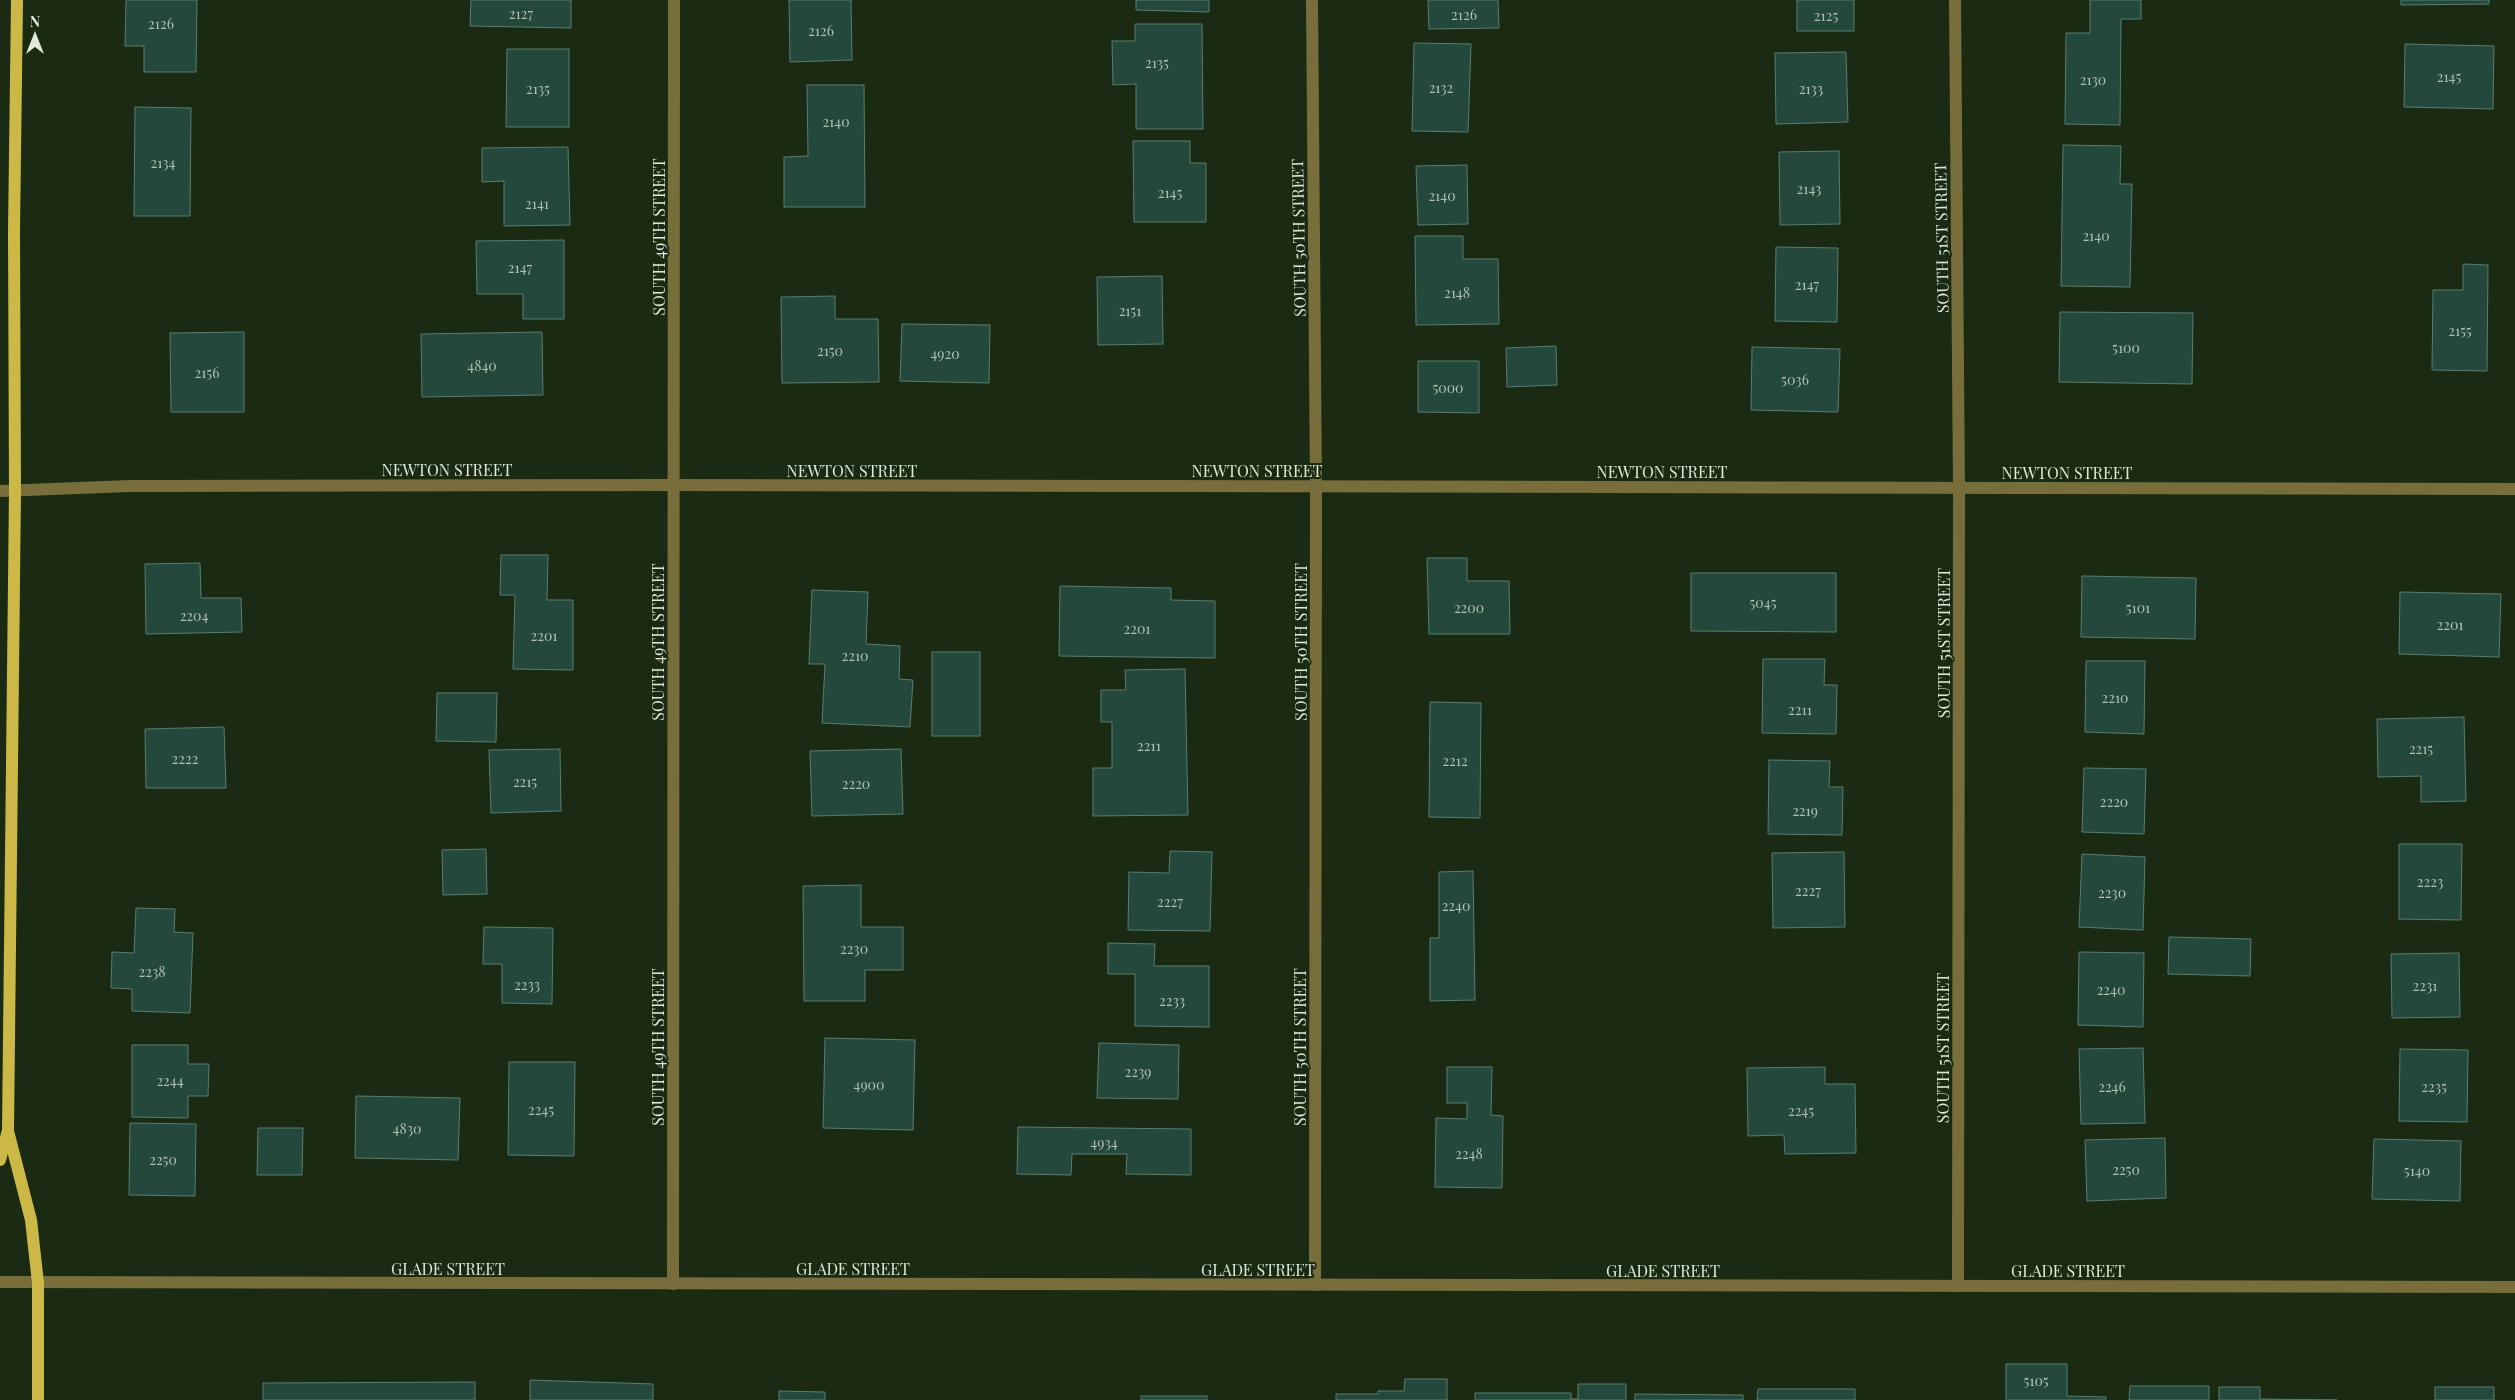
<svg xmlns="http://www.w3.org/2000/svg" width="2515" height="1400" font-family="'Playfair Display',serif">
	<rect width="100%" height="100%" fill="#1b2a12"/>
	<g fill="#24483b" stroke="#597e70">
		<polygon points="126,0 197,0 196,72 144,72 144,46 125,46"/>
		<polygon points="471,0 571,0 571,28 470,26"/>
		<polygon points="789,0 851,0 852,60 790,62"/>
		<polygon points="1136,0 1209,0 1209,12 1136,10"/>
		<polygon points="1428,0 1498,0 1499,28 1429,29"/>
		<rect x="1797" y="0" width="57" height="31"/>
		<polygon points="2090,0 2141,0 2141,19 2121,19 2120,125 2065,124 2066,33 2090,33"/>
		<polygon points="2401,0 2489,0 2489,4 2401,5"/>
		<polygon points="1135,24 1202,24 1203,129 1136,129 1136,84 1113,85 1112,41 1135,41"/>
		<polygon points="1414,43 1471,44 1468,132 1412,131"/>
		<polygon points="2405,44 2494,46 2493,109 2404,107"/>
		<polygon points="507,49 569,49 569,127 506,127"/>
		<polygon points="1846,52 1848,122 1776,124 1775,53"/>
		<polygon points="807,85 864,85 865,207 784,207 784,157 808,156"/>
		<polygon points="135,107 191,108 190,216 134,216"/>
		<polygon points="1133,141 1190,141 1190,163 1206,163 1206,222 1134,222"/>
		<polygon points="2063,145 2121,146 2120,184 2132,184 2130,287 2061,286"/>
		<polygon points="568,147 570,225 504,226 504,181 482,182 482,148"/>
		<polygon points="1839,151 1840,224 1780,225 1779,152"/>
		<polygon points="1467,165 1468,224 1418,225 1416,166"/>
		<polygon points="1415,236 1463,236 1463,259 1498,259 1499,324 1416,325"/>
		<polygon points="564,240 564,319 523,319 523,294 477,294 476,241"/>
		<polygon points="1776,247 1838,248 1837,322 1775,321"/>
		<polygon points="2463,264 2488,265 2487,371 2432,370 2433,290 2463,290"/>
		<polygon points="1162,276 1163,344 1098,345 1097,277"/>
		<polygon points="835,296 835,319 878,319 879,382 782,383 781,297"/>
		<polygon points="2060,312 2193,313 2192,384 2059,382"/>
		<polygon points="902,324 990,325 989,383 900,381"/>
		<polygon points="244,332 244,412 171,412 170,333"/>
		<polygon points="542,332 543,395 422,397 421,334"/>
		<polygon points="1556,346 1557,385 1507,387 1506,348"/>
		<polygon points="1752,347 1840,349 1838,412 1751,410"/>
		<polygon points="1418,361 1479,361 1479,413 1418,412"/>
		<polygon points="501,555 548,555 547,600 573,600 573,670 513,669 515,595 500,595"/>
		<polygon points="1427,558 1467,558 1467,581 1509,581 1510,634 1429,634"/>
		<polygon points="200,563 201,598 241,598 242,632 146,634 145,564"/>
		<polygon points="1691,573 1836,573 1836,632 1691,631"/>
		<polygon points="2082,576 2196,578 2195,639 2081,637"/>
		<polygon points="1060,586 1171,588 1171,600 1215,601 1215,658 1059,656"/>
		<polygon points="812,590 868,592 866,644 900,646 899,679 913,680 910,727 822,723 825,664 809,664"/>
		<polygon points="2400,592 2501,594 2499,657 2399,654"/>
		<rect x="932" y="652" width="48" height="84"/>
		<polygon points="1763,659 1825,659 1824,685 1837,685 1836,734 1762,733"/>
		<polygon points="2086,661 2145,661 2144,734 2085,732"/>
		<polygon points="1185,669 1188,815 1093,816 1093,768 1112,768 1112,722 1101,722 1101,690 1126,690 1125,670"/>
		<polygon points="437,693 497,693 496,742 436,741"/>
		<polygon points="1430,702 1481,703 1480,818 1429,817"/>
		<polygon points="2464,717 2466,801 2421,802 2421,776 2378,777 2377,719"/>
		<polygon points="224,727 226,788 146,788 145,729"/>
		<polygon points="560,749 561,811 491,813 489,750"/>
		<polygon points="901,749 903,814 812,816 810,751"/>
		<polygon points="1769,760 1830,761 1829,787 1843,787 1842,835 1768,834"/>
		<polygon points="2084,768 2146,769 2144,834 2082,832"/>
		<polygon points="2399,844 2462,844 2461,920 2399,919"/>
		<polygon points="486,849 487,894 443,895 442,850"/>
		<polygon points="1170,851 1212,852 1210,931 1128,930 1129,872 1169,873"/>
		<polygon points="1844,852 1845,927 1773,928 1772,853"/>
		<polygon points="2082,854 2145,857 2143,930 2079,927"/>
		<polygon points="1473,871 1475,1000 1430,1001 1430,938 1439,938 1439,872"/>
		<polygon points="861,885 861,927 903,927 903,970 865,970 865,1001 804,1001 803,886"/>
		<polygon points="136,908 175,909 174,932 193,933 190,1013 132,1011 132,989 111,988 112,952 134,953"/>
		<polygon points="484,927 553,928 552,1004 502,1003 502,964 483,964"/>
		<polygon points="2169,937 2251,939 2250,976 2168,974"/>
		<polygon points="1108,943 1155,944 1154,966 1209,966 1209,1027 1135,1026 1135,974 1108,974"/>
		<polygon points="2079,952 2144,953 2143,1027 2078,1025"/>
		<polygon points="2459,953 2460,1017 2392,1018 2391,954"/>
		<polygon points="825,1038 915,1040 913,1130 823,1128"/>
		<polygon points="1099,1043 1179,1045 1178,1099 1097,1098"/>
		<polygon points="132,1045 188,1045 188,1064 209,1064 208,1096 188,1096 188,1118 132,1117"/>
		<polygon points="2143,1048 2145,1123 2081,1124 2079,1049"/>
		<polygon points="2400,1049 2468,1050 2467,1122 2399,1121"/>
		<polygon points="509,1062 575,1062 574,1156 508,1155"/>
		<polygon points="1447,1067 1492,1067 1491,1115 1503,1116 1502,1188 1435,1187 1436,1118 1467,1119 1467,1103 1447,1103"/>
		<polygon points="1825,1067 1825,1084 1855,1084 1856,1153 1785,1154 1784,1135 1748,1136 1747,1068"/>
		<polygon points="356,1096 460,1098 458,1160 355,1158"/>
		<polygon points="130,1123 196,1124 195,1196 129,1195"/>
		<polygon points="1018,1127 1191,1129 1191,1175 1126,1174 1127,1154 1072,1154 1071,1175 1017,1174"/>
		<polygon points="258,1128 303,1128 302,1175 257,1175"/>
		<polygon points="2165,1138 2166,1198 2087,1201 2085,1140"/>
		<polygon points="2374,1139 2461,1141 2460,1201 2372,1199"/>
		<polygon points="2006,1364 2067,1364 2067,1396 2106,1397 2106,1400 2006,1400"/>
		<polygon points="1405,1379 1447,1379 1447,1400 1336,1400 1336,1394 1378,1394 1378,1391 1404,1391"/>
		<polygon points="530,1380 653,1384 653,1400 530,1400"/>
		<polygon points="475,1382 475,1400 263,1400 263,1383"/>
		<polygon points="1578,1384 1626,1384 1626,1400 1475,1400 1475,1393 1571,1393 1571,1399 1578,1399"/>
		<polygon points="2130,1386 2209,1386 2209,1400 2129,1400"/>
		<polygon points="2219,1387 2260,1387 2260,1399 2337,1400 2219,1400"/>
		<rect x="2435" y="1387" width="59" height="13"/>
		<polygon points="1758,1389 1855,1389 1855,1400 1757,1400"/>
		<polygon points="779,1391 825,1392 825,1400 779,1400"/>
		<polygon points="1635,1394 1743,1395 1743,1400 1635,1400"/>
		<rect x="1141" y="1396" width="66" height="4"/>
	</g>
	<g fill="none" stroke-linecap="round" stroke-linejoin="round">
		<g stroke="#776e3c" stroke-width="12">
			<polyline points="1312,0 1316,487 1315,1285"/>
			<polyline points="1955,0 1959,488 1958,1286"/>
			<polyline points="0,491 130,486 674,485 2515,489"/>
			<polyline points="0,1282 2515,1287"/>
			<polyline points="673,1284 674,0"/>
		</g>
		<g stroke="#ccb846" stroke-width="12">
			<polyline points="8,1131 31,1220 38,1283 38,1400"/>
			<polyline points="0,1160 8,1130 15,490 14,232 17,0"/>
		</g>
	</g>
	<g text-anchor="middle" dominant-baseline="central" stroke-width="4" stroke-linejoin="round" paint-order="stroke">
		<g font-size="14" fill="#b0c1b2">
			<text x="521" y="13">2127</text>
			<text x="1464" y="14">2126</text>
			<text x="1826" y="15">2125</text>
			<text x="161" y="23">2126</text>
			<text x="821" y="30">2126</text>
			<text x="1157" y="62">2135</text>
			<text x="2449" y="76">2145</text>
			<text x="2093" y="79">2130</text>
			<text x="1441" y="87">2132</text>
			<text x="538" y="88">2135</text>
			<text x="1811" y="88">2133</text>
			<text x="836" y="121">2140</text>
			<text x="163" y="162">2134</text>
			<text x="1809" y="188">2143</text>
			<text x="1170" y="192">2145</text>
			<text x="1442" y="195">2140</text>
			<text x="537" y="203">2141</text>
			<text x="2096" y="235">2140</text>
			<text x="520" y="267">2147</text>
			<text x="1807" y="284">2147</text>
			<text x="1457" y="292">2148</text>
			<text x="1130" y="310">2151</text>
			<text x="2460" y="330">2155</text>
			<text x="2126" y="347">5100</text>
			<text x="830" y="350">2150</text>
			<text x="945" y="353">4920</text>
			<text x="482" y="365">4840</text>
			<text x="207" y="372">2156</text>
			<text x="1795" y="379">5036</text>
			<text x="1448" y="387">5000</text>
			<text x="1763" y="602">5045</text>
			<text x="1469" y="607">2200</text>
			<text x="2138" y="607">5101</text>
			<text x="194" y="615">2204</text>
			<text x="2450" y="624">2201</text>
			<text x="1137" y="628">2201</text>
			<text x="544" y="635">2201</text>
			<text x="855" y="655">2210</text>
			<text x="2115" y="697">2210</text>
			<text x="1800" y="709">2211</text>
			<text x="1149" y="745">2211</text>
			<text x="2421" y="748">2215</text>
			<text x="185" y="758">2222</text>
			<text x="1455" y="760">2212</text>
			<text x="525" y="781">2215</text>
			<text x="856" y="783">2220</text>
			<text x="2114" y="801">2220</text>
			<text x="1805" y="810">2219</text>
			<text x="2430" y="881">2223</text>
			<text x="1808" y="890">2227</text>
			<text x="2112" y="892">2230</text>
			<text x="1170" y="901">2227</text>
			<text x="1456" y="905">2240</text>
			<text x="854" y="948">2230</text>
			<text x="152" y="971">2238</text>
			<text x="527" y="984">2233</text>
			<text x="2425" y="985">2231</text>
			<text x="2111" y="989">2240</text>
			<text x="1172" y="1000">2233</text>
			<text x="1138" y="1071">2239</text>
			<text x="170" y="1080">2244</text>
			<text x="869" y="1084">4900</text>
			<text x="2112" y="1086">2246</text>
			<text x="2434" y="1086">2235</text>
			<text x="541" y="1109">2245</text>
			<text x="1801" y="1110">2245</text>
			<text x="407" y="1128">4830</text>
			<text x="1104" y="1142">4934</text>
			<text x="1469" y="1153">2248</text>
			<text x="163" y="1159">2250</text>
			<text x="2126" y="1169">2250</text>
			<text x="2417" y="1170">5140</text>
			<text x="2036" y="1380">5105</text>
		</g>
		<g font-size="16" fill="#dfe9d9" stroke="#1b2a12">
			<text transform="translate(658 237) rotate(-90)">SOUTH 49TH STREET</text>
			<text transform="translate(1298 238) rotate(-91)">SOUTH 50TH STREET</text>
			<text transform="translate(1941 238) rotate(-91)">SOUTH 51ST STREET</text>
			<text x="447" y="469">NEWTON STREET</text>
			<text x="852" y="470">NEWTON STREET</text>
			<text x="1257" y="470">NEWTON STREET</text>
			<text x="1662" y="471">NEWTON STREET</text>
			<text x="2067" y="472">NEWTON STREET</text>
			<text transform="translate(657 642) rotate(-90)">SOUTH 49TH STREET</text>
			<text transform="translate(1300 642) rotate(-90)">SOUTH 50TH STREET</text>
			<text transform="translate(1943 643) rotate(-90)">SOUTH 51ST STREET</text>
			<text transform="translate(657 1047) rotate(-90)">SOUTH 49TH STREET</text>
			<text transform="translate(1299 1047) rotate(-90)">SOUTH 50TH STREET</text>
			<text transform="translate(1942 1048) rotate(-90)">SOUTH 51ST STREET</text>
			<text x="448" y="1268">GLADE STREET</text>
			<text x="853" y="1268">GLADE STREET</text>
			<text x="1258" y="1269">GLADE STREET</text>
			<text x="1663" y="1270">GLADE STREET</text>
			<text x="2068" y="1270">GLADE STREET</text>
		</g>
	</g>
	<g transform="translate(35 35)" stroke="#1b2a12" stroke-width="4" paint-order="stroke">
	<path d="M0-4L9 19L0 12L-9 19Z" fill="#dfe9d9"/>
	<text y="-8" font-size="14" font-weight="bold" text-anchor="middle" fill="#dfe9d9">N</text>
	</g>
</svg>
